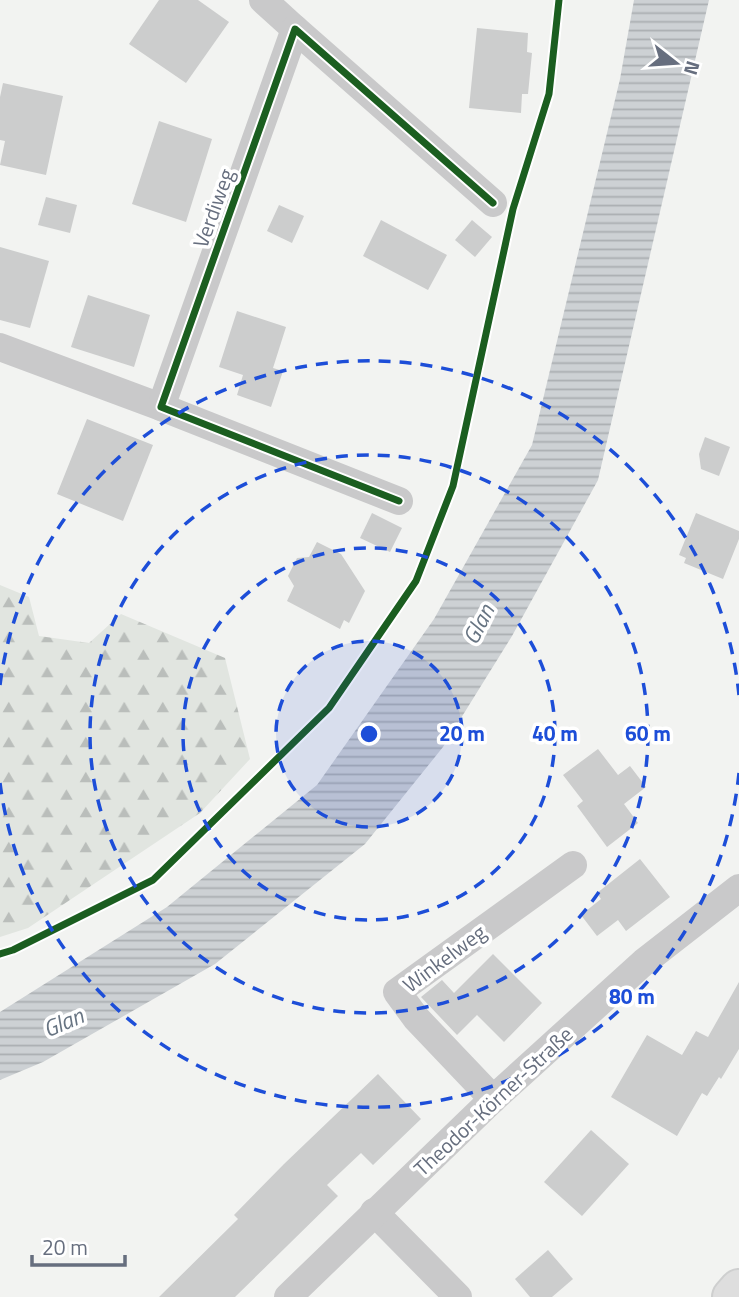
<svg xmlns="http://www.w3.org/2000/svg" width="739" height="1297" font-family="'Titillium Web',sans-serif">
	<defs>
		<pattern id="forest-firs" width="22" height="20" patternUnits="userSpaceOnUse" patternTransform="scale(1.75)"><rect width="22" height="20" fill="#e1e5e0"/><path d="M5 1l3.5 6h-7zM16 11l3.5 6h-7z" fill="#babebb"/></pattern>
		<pattern id="water-rules" width="6" height="5" patternUnits="userSpaceOnUse" patternTransform="scale(1.75)"><rect width="6" height="5" fill="#cdd1d4"/><path d="M0 2.5h6" fill="none" stroke="#aaaeb1"/></pattern>
	</defs>
	<rect width="100%" height="100%" fill="#f2f3f1"/>
	<polygon fill="url(#forest-firs)" points="0,585 29,597 39,636 89,643 121,614 225,658 250,759 200,813 28,928 0,937"/>
	<polygon fill="url(#water-rules)" points="634,0 709,0 598,480 512,636 443,747 365,844 215,964 43,1062 0,1080 0,1012 167,907 317,785 434,619 532,445 620,79"/>
	<g fill="#cccdcd">
		<polygon points="159,0 198,0 229,22 186,83 129,44"/>
		<polygon points="477,28 528,33 527,52 532,53 528,94 522,94 521,113 469,108"/>
		<polygon points="3,83 63,96 46,175 0,165 5,141 0,140 0,97"/>
		<polygon points="159,121 212,139 186,222 132,204"/>
		<polygon points="46,197 77,205 70,233 38,225"/>
		<polygon points="279,205 304,216 292,243 267,231"/>
		<polygon points="381,220 447,255 428,290 363,256"/>
		<polygon points="472,220 492,237 475,257 455,240"/>
		<polygon points="0,247 49,261 30,328 0,320"/>
		<polygon points="88,295 150,315 134,367 71,347"/>
		<polygon points="237,311 286,327 273,368 283,371 271,407 237,395 243,375 219,367"/>
		<polygon points="87,419 153,445 123,521 57,494"/>
		<polygon points="705,437 730,447 719,476 701,469 699,454"/>
		<polygon points="372,513 402,528 390,552 360,538"/>
		<polygon points="696,513 739,531 739,539 723,579 684,563 686,558 679,555"/>
		<polygon points="317,542 341,554 365,591 349,623 344,620 340,629 287,601 294,586 288,576 297,558 309,557"/>
		<polygon points="598,749 618,775 630,766 646,787 624,804 638,823 607,847 577,806 583,801 563,775"/>
		<polygon points="640,859 670,897 626,931 618,920 597,936 581,915 601,899 597,893"/>
		<polygon points="493,954 542,1003 504,1042 477,1015 457,1035 421,997 442,980 454,993"/>
		<polygon points="739,982 739,1049 721,1079 719,1077 707,1096 702,1093 677,1136 611,1097 647,1035 682,1055 696,1031 708,1037"/>
		<polygon points="378,1074 421,1119 373,1165 361,1153 327,1185 338,1196 235,1297 159,1297 238,1219 234,1215 284,1164"/>
		<polygon points="591,1130 629,1164 582,1216 544,1182"/>
		<polygon points="548,1250 573,1279 552,1297 530,1297 515,1279"/>
	</g>
	<g fill="none" stroke-linecap="round" stroke-linejoin="round">
		<defs>
			<polyline id="secondary" points="732,1297 739,1289"/>
		</defs>
		<use href="#secondary" stroke="#cecfcf" stroke-width="42"/>
		<g stroke="#c9c9ca" stroke-width="28">
			<polyline points="263,0 295,29"/>
			<polyline points="0,347 161,407"/>
			<polyline points="399,501 161,407 295,29 493,203"/>
			<polyline points="493,1099 416,1018 397,992 573,865"/>
			<polyline points="374,1212 458,1297"/>
			<polyline points="288,1297 493,1099 644,962 739,888"/>
		</g>
		<use href="#secondary" stroke="#dedede" stroke-width="38"/>
		<defs>
			<g id="cycleway">
				<polyline points="399,501 161,407 295,29 493,203"/>
				<polyline points="0,954 13,950 153,880 329,708 416,581 453,486 513,209 549,94 559,0"/>
			</g>
		</defs>
		<use href="#cycleway" stroke="#fff" stroke-width="11"/>
		<use href="#cycleway" stroke="#1b5e20" stroke-width="7"/>
	</g>
	<circle cx="369" cy="734" r="93" fill="#1d4ed8" fill-opacity=".12"/>
	<g fill="none" stroke="#1d4ed8" stroke-width="3.5" stroke-dasharray="12 9">
		<circle cx="369" cy="734" r="93"/>
		<circle cx="369" cy="734" r="186"/>
		<circle cx="369" cy="734" r="279"/>
		<path d="M739 773A372 372 0 0 1 0 783M0 685A372 372 0 0 1 739 695"/>
	</g>
	<g text-anchor="middle" dominant-baseline="central" stroke-width="7" stroke-linejoin="round" paint-order="stroke">
		<g font-size="21" fill="#666e7e" stroke="#fff">
			<text transform="translate(213 208) rotate(-70)">Verdiweg</text>
			<text transform="translate(444 958) rotate(-37)">Winkelweg</text>
			<text transform="translate(493 1101) rotate(-43)">Theodor-Körner-Straße</text>
		</g>
		<g font-size="23" font-style="italic" fill="#677482" stroke="#fff">
			<text transform="translate(478 624) rotate(-63)">Glan</text>
			<text transform="translate(63 1022) rotate(-23)">Glan</text>
		</g>
	</g>
	<circle cx="369" cy="734" r="10" fill="#1d4ed8" stroke="#fff" stroke-width="3.5"/>
	<g font-size="21" text-anchor="middle" font-weight="bold" fill="#1d4ed8" stroke="#fff" stroke-width="7" stroke-linejoin="round" paint-order="stroke">
		<text x="462" y="741">20 m</text>
		<text x="555" y="741">40 m</text>
		<text x="648" y="741">60 m</text>
		<text x="632" y="1004">80 m</text>
	</g>
	<g transform="translate(676 63) rotate(107)" stroke="#ffffff" stroke-width="5" paint-order="stroke">
	<path d="M0-5L12 26L0 18L-12 26Z" fill="#666e7e"/>
	<text y="-10" font-size="19" font-weight="bold" text-anchor="middle" fill="#666e7e">N</text>
	</g>
	<path d="M32 1255v10h93v-10" fill="none" stroke="#666e7e" stroke-width="3.5"/>
	<text x="42" y="1255" font-size="21" fill="#666e7e" stroke="#ffffff" stroke-width="5" paint-order="stroke">20 m</text>
</svg>
